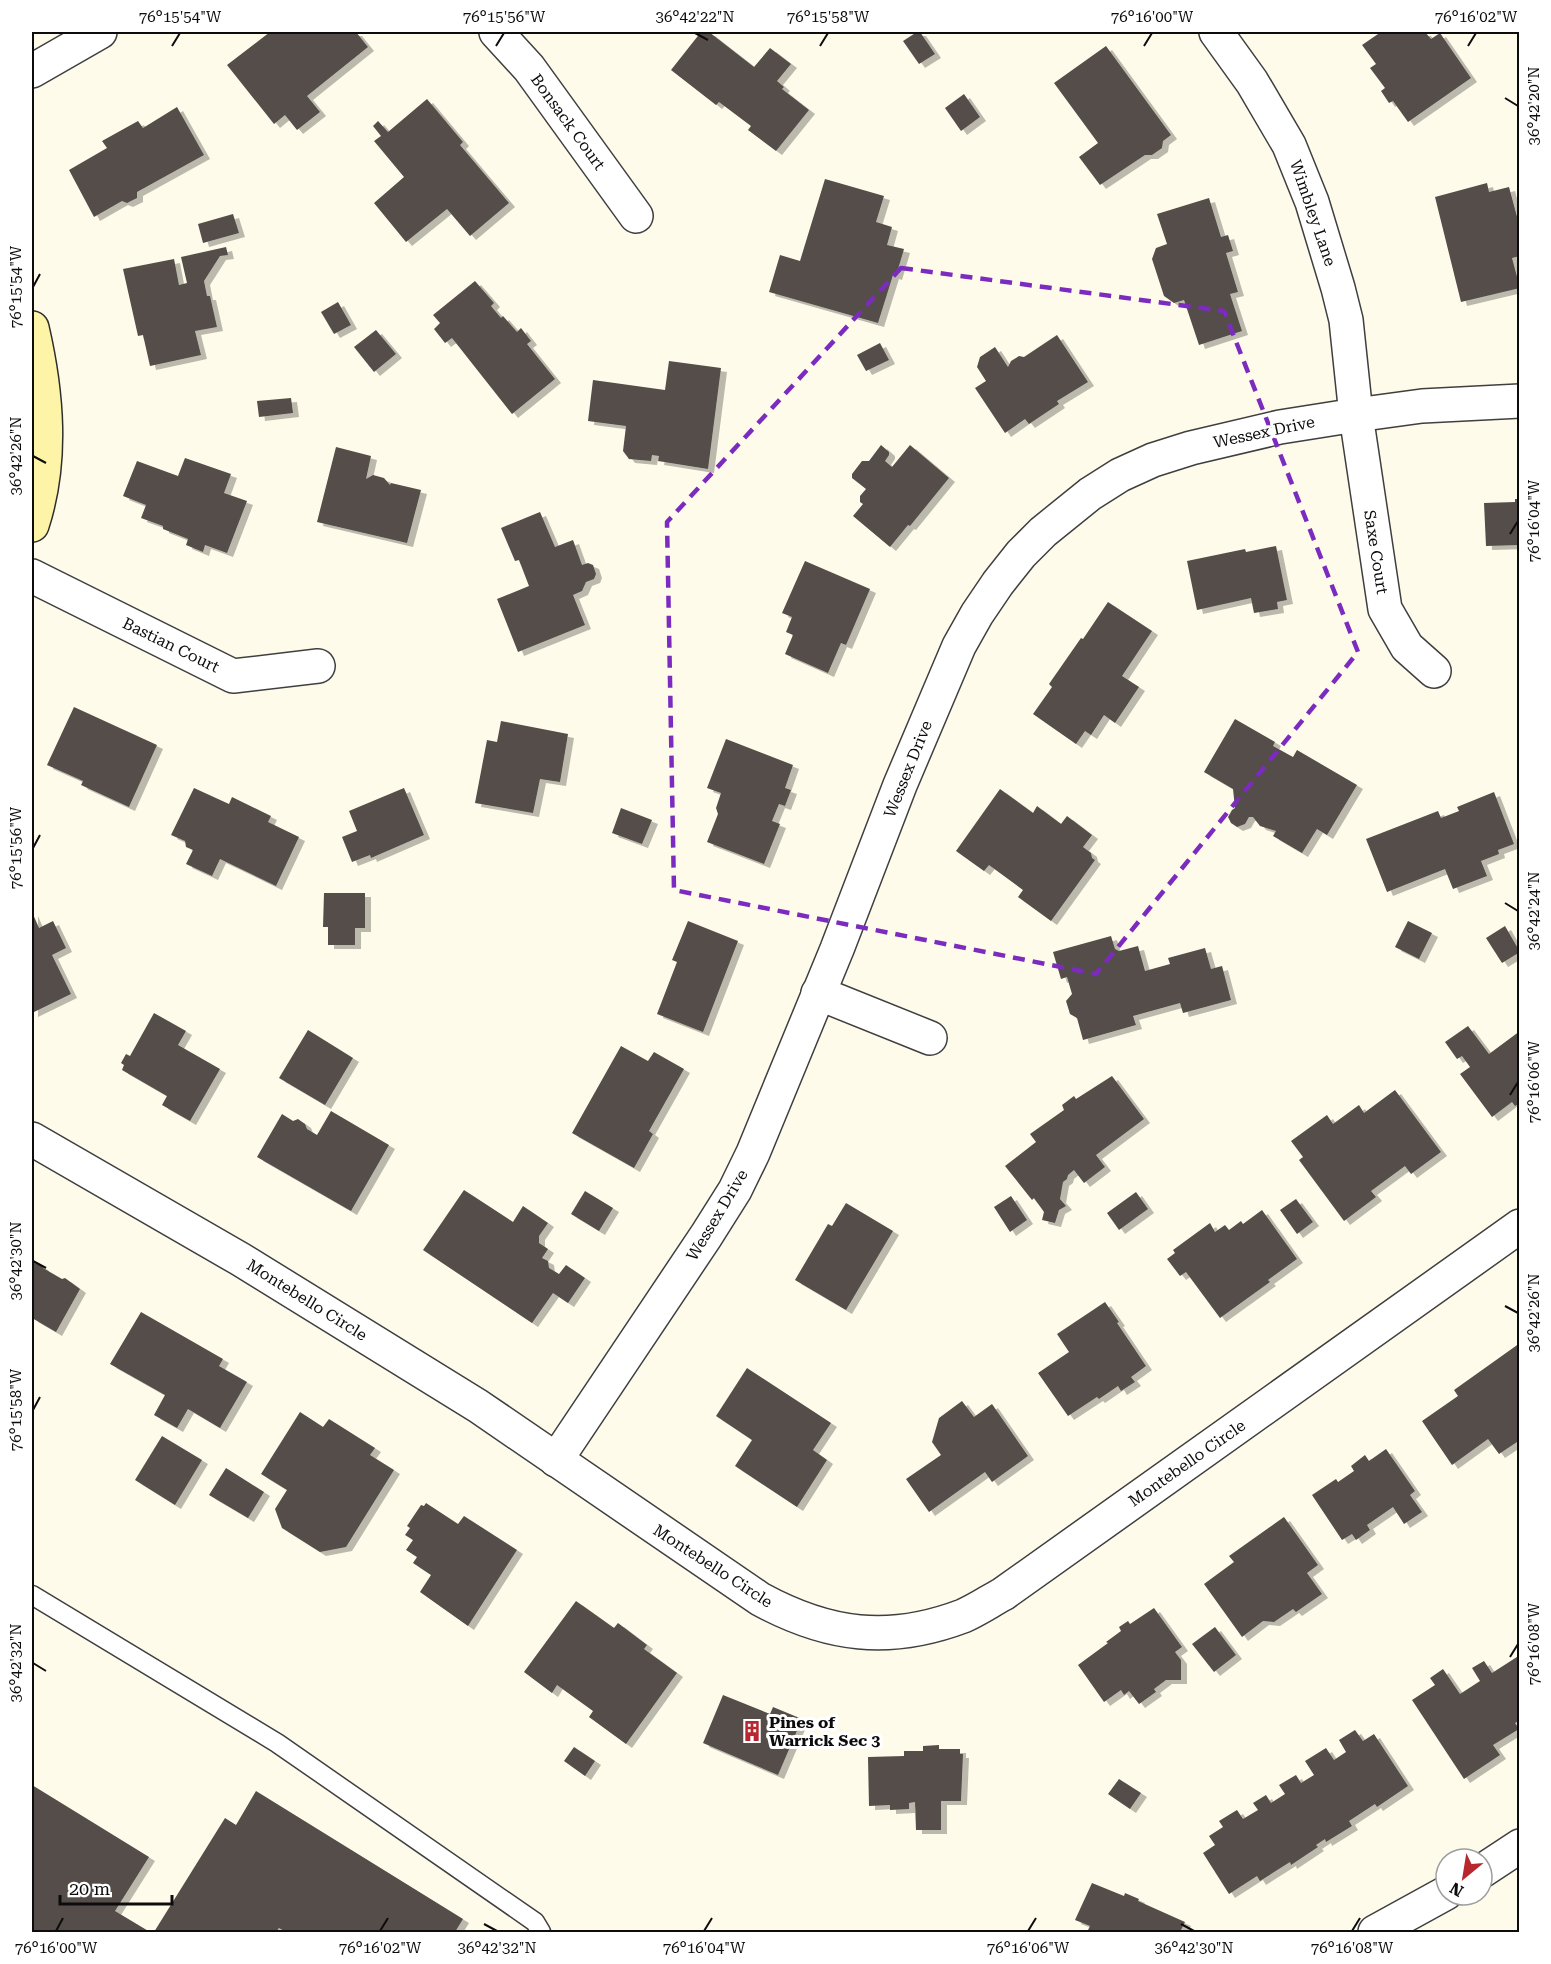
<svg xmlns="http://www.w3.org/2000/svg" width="1551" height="1964" font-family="'Roboto Serif',serif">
	<defs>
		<filter id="shadow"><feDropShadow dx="6" dy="4" stdDeviation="0" flood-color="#0004"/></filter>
	</defs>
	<rect width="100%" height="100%" fill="#fffbeb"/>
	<g fill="#544d48" filter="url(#shadow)">
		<polygon points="270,32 356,32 368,47 307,96 320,112 297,130 285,115 274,124 227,65"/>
		<polygon points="701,32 709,32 754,67 770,48 791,64 777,81 784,87 782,89 809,110 776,151 748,130 751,126 719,102 716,105 671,70"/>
		<polygon points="917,32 920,32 935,54 919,64 903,41"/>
		<polygon points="1381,32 1425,32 1431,39 1440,33 1471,78 1408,122 1393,101 1389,103 1381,91 1385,88 1370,68 1376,64 1362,45"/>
		<polygon points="1106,46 1171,135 1163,141 1162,148 1152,155 1145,155 1100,185 1079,157 1098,143 1054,83"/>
		<polygon points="964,94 980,117 961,131 945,108"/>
		<polygon points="427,99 463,142 460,145 509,203 470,236 447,209 406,242 374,203 404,177 374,141 381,136 373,126 378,121 388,132"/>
		<polygon points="177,107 204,155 137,192 137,198 127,203 122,201 94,217 69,170 107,148 102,141 138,121 143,128"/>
		<polygon points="825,179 884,196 876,222 892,227 887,245 904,249 896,276 893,275 878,323 769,292 780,255 800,261"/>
		<polygon points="1487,183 1489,192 1509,187 1520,228 1520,256 1512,258 1520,288 1461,302 1435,197"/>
		<polygon points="1209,198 1221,237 1228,235 1233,251 1226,253 1238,292 1230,294 1242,331 1199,345 1184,300 1174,303 1164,296 1152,259 1156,248 1167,244 1157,214"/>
		<polygon points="233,214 239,233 203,243 198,224"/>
		<polygon points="226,247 228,255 220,256 204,281 207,296 210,296 217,327 195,331 201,355 150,366 143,335 138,336 123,269 174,259 179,285 187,283 181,257"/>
		<polygon points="475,281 494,303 491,306 501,318 503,316 517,332 521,328 531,341 527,344 555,379 512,414 452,338 445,343 434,329 440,323 433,315"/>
		<polygon points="338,302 351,325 334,334 321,312"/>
		<polygon points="376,330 396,354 374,372 354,347"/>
		<polygon points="1057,335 1088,382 1057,401 1059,404 1029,424 1025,419 1005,433 975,388 986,381 977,367 980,357 995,347 1008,367 1011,361 1019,356 1024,357"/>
		<polygon points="880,343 889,360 866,371 857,355"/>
		<polygon points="669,361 721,368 708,469 658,461 659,456 652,455 651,461 629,459 623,451 626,426 588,421 593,380 665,390"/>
		<polygon points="291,398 293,413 259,417 257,401"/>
		<polygon points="881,445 889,452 889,455 885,461 892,467 910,445 949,478 910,526 908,525 890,547 853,516 863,504 860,502 860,496 866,489 852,478 852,474 862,461 869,461"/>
		<polygon points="336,447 371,456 366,479 373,475 384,478 390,485 391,483 421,490 407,543 317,522"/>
		<polygon points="185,458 231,474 224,493 247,501 227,553 205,545 203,552 186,545 188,539 163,529 163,526 141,518 146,505 123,496 137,461 178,476"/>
		<polygon points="1515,499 1520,499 1520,545 1486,546 1484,503 1515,502"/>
		<polygon points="540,512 555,547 573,540 582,565 588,563 593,565 596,574 594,579 586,582 582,591 573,595 585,625 518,652 497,599 529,586 519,560 515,561 501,528"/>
		<polygon points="1276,546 1287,600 1277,602 1278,609 1254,613 1251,598 1197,610 1187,561 1245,549 1246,552"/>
		<polygon points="805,561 870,589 846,645 841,643 828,673 785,654 793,635 786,632 792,617 782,613"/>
		<polygon points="1108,602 1152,631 1122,676 1139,687 1115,723 1104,715 1091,735 1085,731 1076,744 1033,714 1052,687 1049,684 1081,638 1083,639"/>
		<polygon points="74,707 157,745 129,807 81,785 83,781 47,765"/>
		<polygon points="1235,719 1275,742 1273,746 1293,757 1297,750 1357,785 1327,835 1317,829 1302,853 1273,836 1276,831 1260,826 1253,817 1249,817 1245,824 1237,827 1231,823 1228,817 1232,810 1235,808 1233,789 1204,772"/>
		<polygon points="501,721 568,734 560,782 540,779 533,813 475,803 487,740 497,742"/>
		<polygon points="726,739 793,765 785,788 791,790 785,806 779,804 772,821 780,824 764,864 707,842 718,814 716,808 721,793 707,788"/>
		<polygon points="194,788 229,804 232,797 271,816 268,822 299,837 276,886 220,859 212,876 186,864 193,850 186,847 185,841 171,835"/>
		<polygon points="404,788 424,835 371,858 370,855 352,862 342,837 357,831 349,811"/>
		<polygon points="1000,789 1033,813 1037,806 1061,824 1067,816 1092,835 1083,847 1091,853 1092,858 1095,860 1051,921 1018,897 1023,890 989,865 984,871 956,851"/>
		<polygon points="1494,792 1514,844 1498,850 1499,854 1481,861 1487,876 1453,889 1445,869 1387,892 1366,839 1438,811 1441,818 1459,811 1457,807"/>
		<polygon points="621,808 652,820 642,844 612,833"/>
		<polygon points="324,893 365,893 365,928 355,928 355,945 328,945 328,927 323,927"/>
		<polygon points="32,912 39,928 53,921 66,948 52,955 71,994 32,1013"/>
		<polygon points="688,921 738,941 703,1032 657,1014 677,962 672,960"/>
		<polygon points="1408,921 1432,933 1419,959 1395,947"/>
		<polygon points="1505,926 1520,952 1502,963 1486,938"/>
		<polygon points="1111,936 1115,949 1119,951 1138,946 1145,971 1170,964 1168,958 1205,948 1211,969 1222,966 1231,1000 1183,1013 1180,1003 1133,1016 1136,1025 1083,1040 1077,1018 1070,1014 1066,1001 1072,994 1067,977 1061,979 1053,952"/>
		<polygon points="154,1013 186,1031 178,1045 220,1069 190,1121 162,1105 167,1096 122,1070 124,1065 121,1063 126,1054 130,1056"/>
		<polygon points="1468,1026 1489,1054 1520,1031 1520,1103 1515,1106 1512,1102 1492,1117 1460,1074 1470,1067 1462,1056 1457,1059 1445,1042"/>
		<polygon points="308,1030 353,1058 325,1105 279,1078"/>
		<polygon points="621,1046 648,1061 654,1052 684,1069 649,1131 653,1134 634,1168 572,1133"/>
		<polygon points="1112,1076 1144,1119 1096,1155 1105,1167 1084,1183 1074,1170 1068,1175 1067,1179 1063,1182 1060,1199 1066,1206 1059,1210 1055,1223 1042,1220 1044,1212 1034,1198 1032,1200 1005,1166 1036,1142 1030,1134 1064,1110 1062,1105 1074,1096 1076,1099"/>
		<polygon points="1395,1090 1441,1152 1411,1174 1405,1166 1371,1191 1376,1197 1344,1221 1299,1160 1303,1157 1291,1141 1327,1115 1333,1124 1359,1105 1364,1113"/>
		<polygon points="331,1111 389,1145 351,1211 257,1157 282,1114 293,1121 298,1119 305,1124 307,1129 317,1135"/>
		<polygon points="464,1190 513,1222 523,1206 548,1223 539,1236 539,1243 548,1249 542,1258 548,1261 549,1268 559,1274 566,1265 585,1278 568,1303 553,1293 532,1323 423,1250"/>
		<polygon points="585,1191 613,1208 599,1231 571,1214"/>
		<polygon points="1136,1192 1148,1209 1119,1230 1107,1213"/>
		<polygon points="1011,1196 1027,1220 1010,1232 994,1207"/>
		<polygon points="1296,1199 1313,1222 1297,1234 1280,1210"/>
		<polygon points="846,1203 893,1231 846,1310 795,1280 828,1224 832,1226"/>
		<polygon points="1262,1210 1297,1259 1268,1280 1270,1282 1220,1318 1186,1272 1180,1276 1167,1259 1175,1253 1173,1250 1210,1223 1215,1232 1225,1225 1229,1230 1241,1221 1243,1224"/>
		<polygon points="32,1262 42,1266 43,1268 62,1279 65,1278 80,1289 56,1332 32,1318"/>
		<polygon points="1105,1302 1119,1322 1117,1323 1146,1366 1131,1377 1135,1382 1121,1391 1118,1386 1099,1399 1097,1397 1068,1416 1038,1373 1069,1352 1057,1334"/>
		<polygon points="141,1312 223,1359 219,1366 247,1382 220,1428 188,1409 177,1428 154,1415 165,1395 110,1364"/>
		<polygon points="1520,1343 1520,1440 1499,1454 1488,1439 1452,1465 1422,1421 1458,1396 1454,1390"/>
		<polygon points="747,1368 831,1423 813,1450 827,1460 797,1507 735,1466 752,1440 716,1416"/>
		<polygon points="962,1401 974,1417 992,1404 1028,1456 992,1482 985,1472 929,1512 906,1479 941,1455 932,1442 939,1418"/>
		<polygon points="300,1412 323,1427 329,1419 375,1448 370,1455 394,1470 346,1547 320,1552 282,1528 275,1509 287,1490 261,1474"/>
		<polygon points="162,1436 202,1460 175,1505 135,1480"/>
		<polygon points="1386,1449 1415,1491 1410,1495 1422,1512 1404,1524 1393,1507 1367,1525 1370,1530 1356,1540 1352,1534 1342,1540 1312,1495 1336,1479 1338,1482 1354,1471 1351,1466 1365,1455 1369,1461"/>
		<polygon points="226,1468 264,1492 248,1518 209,1495"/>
		<polygon points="426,1503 458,1524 464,1516 517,1550 468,1626 420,1592 431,1575 413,1563 417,1557 406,1550 413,1540 405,1535 410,1528 407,1526 421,1505 424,1506"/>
		<polygon points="1284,1517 1318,1565 1307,1573 1322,1594 1296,1612 1293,1609 1274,1622 1263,1621 1242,1637 1204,1584 1234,1562 1229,1556"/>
		<polygon points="576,1601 614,1628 618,1623 647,1645 644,1649 677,1673 626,1744 589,1717 593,1711 557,1685 552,1693 524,1672"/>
		<polygon points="1154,1608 1182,1647 1175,1652 1181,1660 1181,1680 1166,1680 1154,1689 1156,1692 1139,1704 1129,1691 1124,1695 1121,1690 1104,1702 1078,1665 1108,1643 1106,1642 1121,1631 1119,1627 1128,1621 1130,1624"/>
		<polygon points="1215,1627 1236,1655 1214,1672 1192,1644"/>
		<polygon points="1520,1655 1520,1720 1515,1723 1519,1729 1493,1745 1500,1755 1464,1779 1412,1700 1435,1685 1430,1678 1443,1669 1460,1694 1480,1681 1472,1668 1484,1661 1492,1673"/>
		<polygon points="723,1695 770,1714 773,1707 802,1719 778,1775 703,1743"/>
		<polygon points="1355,1730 1363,1741 1374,1734 1408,1786 1377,1807 1375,1804 1349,1821 1352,1826 1326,1842 1325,1839 1316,1845 1318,1847 1291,1865 1290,1862 1260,1881 1257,1876 1229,1894 1203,1853 1215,1845 1209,1836 1223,1827 1219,1821 1237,1810 1243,1819 1258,1810 1253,1803 1266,1795 1271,1803 1285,1794 1279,1785 1296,1775 1301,1783 1314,1775 1305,1761 1326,1748 1334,1760 1346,1752 1339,1740"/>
		<polygon points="939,1745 939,1749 960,1749 960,1754 963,1754 961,1801 941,1801 941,1830 916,1830 915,1802 909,1803 909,1809 890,1810 890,1805 869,1806 868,1757 904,1756 904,1751 923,1751 923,1746"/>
		<polygon points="574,1747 595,1761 585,1776 564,1761"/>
		<polygon points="1119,1779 1141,1793 1130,1809 1108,1794"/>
		<polygon points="32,1785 149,1857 115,1911 150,1932 32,1932"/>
		<polygon points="256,1791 463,1919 455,1932 286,1932 279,1928 276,1932 154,1932 225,1818 236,1825"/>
		<polygon points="1092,1883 1124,1896 1125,1893 1139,1899 1138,1901 1185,1922 1180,1932 1087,1932 1090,1926 1075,1920"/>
	</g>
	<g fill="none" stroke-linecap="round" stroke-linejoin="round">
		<defs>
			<polyline id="lane" points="32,1595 277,1743 535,1922 541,1932"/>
			<g id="street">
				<polyline points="496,32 529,68 636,216"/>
				<polyline points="1216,32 1252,82 1289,145 1312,202 1338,288 1346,320 1356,415 1385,609 1407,647 1434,671"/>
				<polyline points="32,71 100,32"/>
				<polyline points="32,576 233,676 318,666"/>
				<polyline points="818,993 930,1038"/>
				<path d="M32,1139L240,1259L478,1406L760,1599C828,1636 889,1644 963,1616C977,1610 990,1601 1003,1594L1520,1226"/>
				<polyline points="556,1460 706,1236 735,1190 753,1153 837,949 900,785 959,646 977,614 998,583 1021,554 1043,532 1090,494 1120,475 1153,460 1191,448 1280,427 1356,415 1422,406 1520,401"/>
				<polyline points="1482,1871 1520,1846"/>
				<polyline points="1375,1932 1446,1893"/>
			</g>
			<path id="secondary" d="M32,328C47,393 53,461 32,525"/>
		</defs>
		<use href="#lane" stroke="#3f3f3f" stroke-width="21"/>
		<use href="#street" stroke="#3f3f3f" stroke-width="36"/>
		<use href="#secondary" stroke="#2e2e2e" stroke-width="36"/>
		<use href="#lane" stroke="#fff" stroke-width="18"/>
		<use href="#street" stroke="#fff" stroke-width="33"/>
		<use href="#secondary" stroke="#fdf4a7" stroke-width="33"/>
	</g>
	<path fill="none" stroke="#7b2cbf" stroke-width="4.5" stroke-dasharray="12 8" stroke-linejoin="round" d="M901,268L1224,311L1358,652L1096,974L674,890L667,522Z"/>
	<path fill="none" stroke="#0c0c0c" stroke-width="2" d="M695,33L708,40M172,46L180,33M496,46L504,33M820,46L828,33M1144,46L1152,33M1468,46L1476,33M1505,98L1518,106M33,287L40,274M33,456L46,463M1510,534L1518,521M33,848L40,835M1505,903L1518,911M1510,1095L1518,1082M33,1261L46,1268M1505,1306L1518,1313M33,1410L40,1397M1510,1657L1518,1644M33,1663L46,1671M484,1924L497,1931M1181,1924L1194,1931M56,1931L63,1918M380,1931L388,1918M704,1931L712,1918M1028,1931L1036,1918M1352,1931L1360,1918"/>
	<defs>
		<symbol id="building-bare" viewBox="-9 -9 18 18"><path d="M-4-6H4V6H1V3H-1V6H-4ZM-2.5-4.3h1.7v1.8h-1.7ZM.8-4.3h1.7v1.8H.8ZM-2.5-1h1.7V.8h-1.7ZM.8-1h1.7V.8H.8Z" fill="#b8272e" stroke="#fff" stroke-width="2.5" paint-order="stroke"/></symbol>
	</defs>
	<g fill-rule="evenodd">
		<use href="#building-bare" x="737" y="1716" width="30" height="30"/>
	</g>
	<g text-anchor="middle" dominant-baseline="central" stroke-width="6" stroke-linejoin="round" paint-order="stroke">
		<g font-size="16" fill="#0c0c0c" stroke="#fff">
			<text transform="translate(568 122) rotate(54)">Bonsack Court</text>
			<text transform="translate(1313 213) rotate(71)">Wimbley Lane</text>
			<text transform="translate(1264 432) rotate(-12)">Wessex Drive</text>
			<text transform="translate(1376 552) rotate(81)">Saxe Court</text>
			<text transform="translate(171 645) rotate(26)">Bastian Court</text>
			<text transform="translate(908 769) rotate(-68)">Wessex Drive</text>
			<text transform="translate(717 1215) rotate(-59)">Wessex Drive</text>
			<text transform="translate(307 1300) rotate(32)">Montebello Circle</text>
			<text transform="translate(1187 1463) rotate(-35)">Montebello Circle</text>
			<text transform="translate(713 1566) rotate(33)">Montebello Circle</text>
		</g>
		<g font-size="16" font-weight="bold" fill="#0c0c0c" stroke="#fff" text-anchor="start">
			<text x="769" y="1722">Pines of<tspan x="769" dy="18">Warrick Sec 3</tspan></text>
		</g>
	</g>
	<rect width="1551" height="1964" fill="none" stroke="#ffffff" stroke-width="66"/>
	<g transform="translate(1464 1877) rotate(210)"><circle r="28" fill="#ffffff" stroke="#9e9e9e" stroke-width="1.5"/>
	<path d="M0-4.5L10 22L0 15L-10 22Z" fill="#b8272e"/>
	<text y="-9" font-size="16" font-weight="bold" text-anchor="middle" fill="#0c0c0c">N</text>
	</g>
	<path d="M60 1895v9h112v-9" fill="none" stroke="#0c0c0c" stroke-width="3"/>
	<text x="69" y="1895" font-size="18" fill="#0c0c0c" stroke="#ffffff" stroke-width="4.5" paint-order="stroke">20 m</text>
	<rect x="33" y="33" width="1485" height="1898" fill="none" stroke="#0c0c0c" stroke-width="2"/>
	<g font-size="15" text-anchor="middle" fill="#0c0c0c">
		<text x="180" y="22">76°15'54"W</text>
		<text x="504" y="22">76°15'56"W</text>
		<text x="695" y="22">36°42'22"N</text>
		<text x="828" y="22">76°15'58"W</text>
		<text x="1152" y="22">76°16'00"W</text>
		<text x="1476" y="22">76°16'02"W</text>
		<text transform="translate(1534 106) rotate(-90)" y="5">36°42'20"N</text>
		<text transform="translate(16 287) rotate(-90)" y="5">76°15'54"W</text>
		<text transform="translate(16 456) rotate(-90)" y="5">36°42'26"N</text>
		<text transform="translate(1534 521) rotate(-90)" y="5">76°16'04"W</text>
		<text transform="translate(16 848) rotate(-90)" y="5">76°15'56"W</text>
		<text transform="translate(1534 911) rotate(-90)" y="5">36°42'24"N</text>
		<text transform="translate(1534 1082) rotate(-90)" y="5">76°16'06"W</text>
		<text transform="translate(16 1261) rotate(-90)" y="5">36°42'30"N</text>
		<text transform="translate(1534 1313) rotate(-90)" y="5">36°42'26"N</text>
		<text transform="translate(16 1410) rotate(-90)" y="5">76°15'58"W</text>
		<text transform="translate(1534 1644) rotate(-90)" y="5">76°16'08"W</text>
		<text transform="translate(16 1663) rotate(-90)" y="5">36°42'32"N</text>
		<text x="56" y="1953">76°16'00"W</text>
		<text x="380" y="1953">76°16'02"W</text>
		<text x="497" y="1953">36°42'32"N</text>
		<text x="704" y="1953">76°16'04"W</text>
		<text x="1028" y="1953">76°16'06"W</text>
		<text x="1194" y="1953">36°42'30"N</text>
		<text x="1352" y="1953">76°16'08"W</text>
	</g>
</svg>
